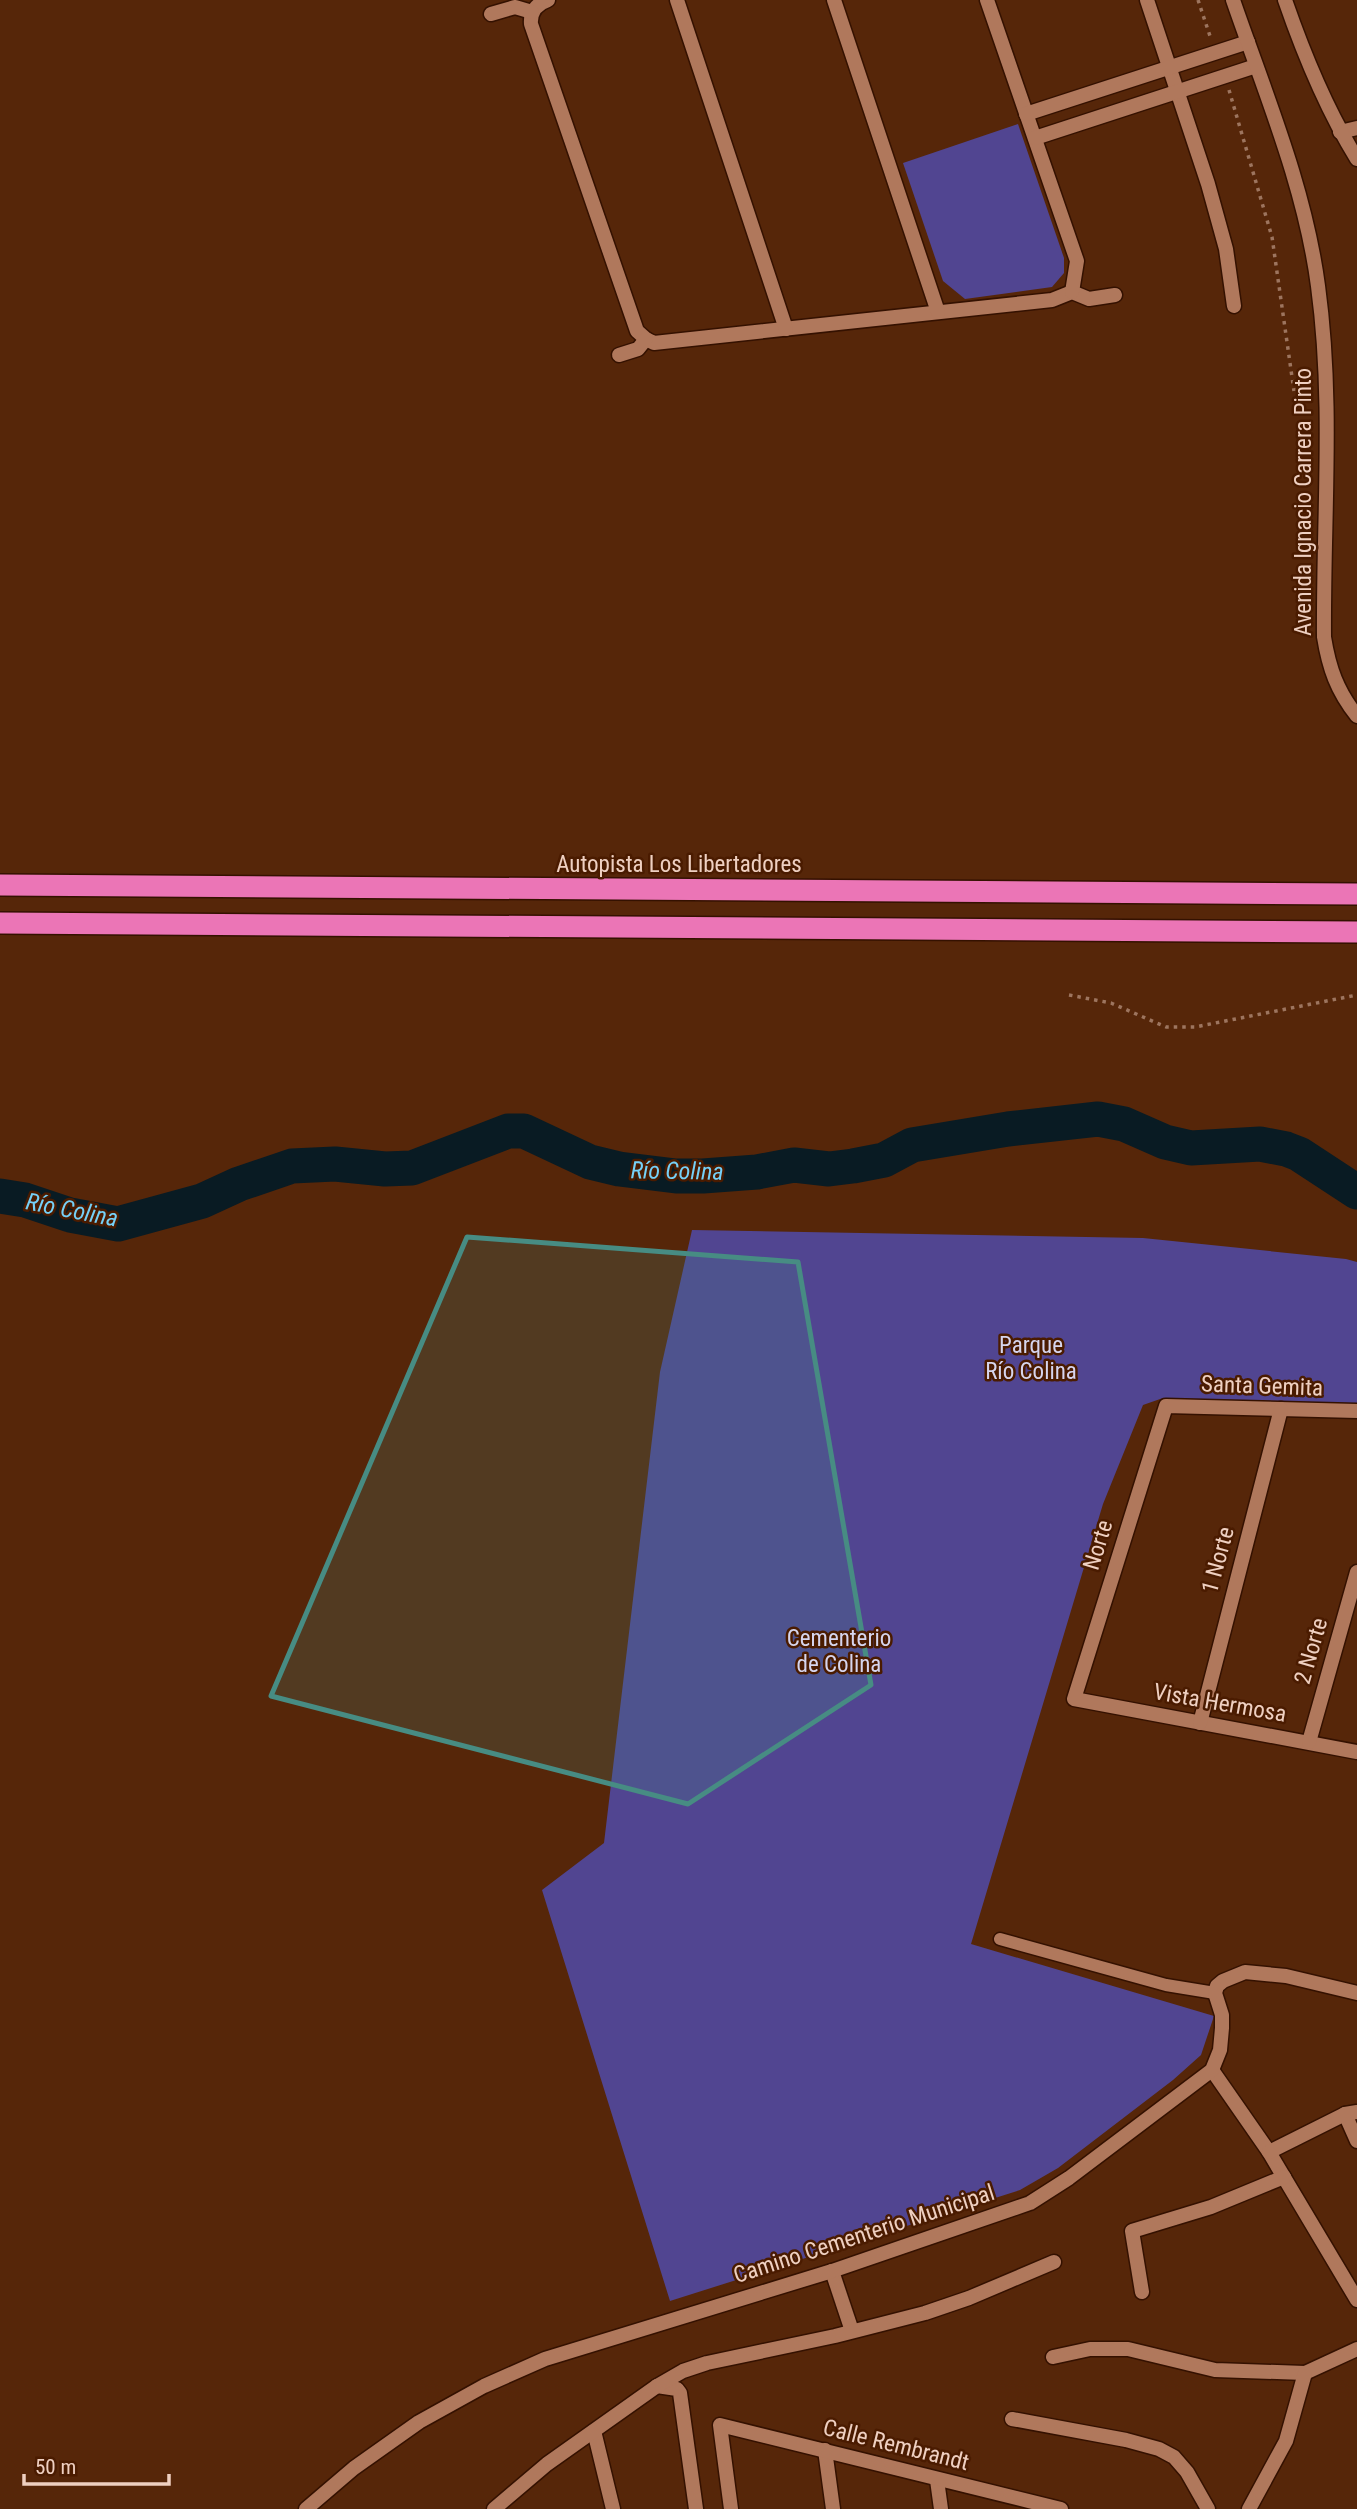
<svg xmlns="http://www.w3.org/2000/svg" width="1357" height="2509" font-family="'Roboto Condensed',sans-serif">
	<rect width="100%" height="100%" fill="#562609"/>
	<g fill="#514591">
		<polygon points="1018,124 1064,258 1064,273 1052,287 965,299 943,281 903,163"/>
		<polygon points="692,1230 1143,1238 1346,1259 1357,1262 1357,1409 1163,1398 1143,1405 1103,1504 971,1944 1214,2016 1201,2055 1173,2080 1058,2168 1020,2190 670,2301 542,1890 604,1843 660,1372"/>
	</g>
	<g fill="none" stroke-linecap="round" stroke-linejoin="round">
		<polyline stroke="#091b23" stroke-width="35" points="0,1196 25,1200 70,1215 118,1224 202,1201 239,1184 292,1166 335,1164 385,1169 412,1168 508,1131 524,1131 590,1162 619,1169 676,1176 703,1176 757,1172 794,1165 829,1169 853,1166 884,1160 912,1145 1008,1129 1098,1119 1124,1124 1165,1142 1191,1148 1260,1144 1286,1149 1299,1154 1357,1192"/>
		<defs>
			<polyline id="service" points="1000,1939 1166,1985 1215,1993"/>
			<g id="minor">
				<path d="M548,0C536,4 530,12 531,24L637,331L646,339L654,343L1052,300L1072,292L1089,299L1115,295"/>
				<polyline points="677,0 786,329"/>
				<polyline points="834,0 938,312"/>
				<polyline points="987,0 1077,261 1072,292"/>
				<polyline points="1147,0 1208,184 1226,249 1234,306"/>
				<polyline points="491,14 515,7 532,12"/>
				<polyline points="1026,114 1248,42"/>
				<polyline points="1340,132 1357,128"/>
				<polyline points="1035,138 1256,66"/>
				<polyline points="619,355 638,349 646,339"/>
				<polyline points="1357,1411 1166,1406 1074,1699 1357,1752"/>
				<polyline points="1200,1723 1281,1409"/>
				<polyline points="1309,1742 1357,1572"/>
				<polyline points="1212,2070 1269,2152 1357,2300"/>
				<polyline points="1345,2114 1357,2141"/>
				<polyline points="1269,2152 1345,2114 1357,2112"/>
				<polyline points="832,2271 852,2331"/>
				<polyline points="1142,2292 1132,2231 1211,2207 1284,2177"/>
				<polyline points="1053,2357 1090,2349 1128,2349 1215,2370 1305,2373 1357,2349"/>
				<polyline points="657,2386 677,2389 680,2393 696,2509"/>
				<polyline points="1012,2419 1126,2440 1159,2449 1174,2457 1187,2472 1208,2509"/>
				<polyline points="594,2431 613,2509"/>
				<polyline points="825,2450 833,2509"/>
				<polyline points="937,2480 941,2509"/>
				<polyline points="306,2509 354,2468 419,2422 484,2386 545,2359 832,2271 1030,2203 1069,2178 1212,2070 1220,2050 1222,2028 1222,2015 1215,1993 1217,1986 1223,1981 1245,1972 1286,1976 1357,1993"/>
				<polyline points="494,2509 547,2464 657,2386 683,2371 707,2363 835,2336 925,2313 969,2298 1054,2262"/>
				<polyline points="731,2509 720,2425 1061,2509"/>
				<polyline points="1249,2509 1286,2441 1305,2373"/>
			</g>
			<g id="tertiary">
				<path d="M1233,0C1265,93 1305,187 1318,286C1334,404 1323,518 1324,637C1329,668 1337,691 1357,716"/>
				<path d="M1285,0C1304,55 1326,109 1357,159"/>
			</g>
			<g id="motorway">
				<polyline points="0,885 1357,894"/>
				<polyline points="0,923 1357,932"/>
			</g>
		</defs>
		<use href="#service" stroke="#341100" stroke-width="15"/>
		<use href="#minor" stroke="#341100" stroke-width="17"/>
		<use href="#tertiary" stroke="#341100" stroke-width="17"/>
		<use href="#motorway" stroke="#341100" stroke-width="24"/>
		<g stroke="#9d755f" stroke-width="3.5" stroke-dasharray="3.5 5" stroke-linecap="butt">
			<polyline points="1198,0 1210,36"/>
			<polyline points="1229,90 1272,237 1294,391"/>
			<polyline points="1069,995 1111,1003 1166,1027 1195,1027 1357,995"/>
		</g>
		<use href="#service" stroke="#b0785c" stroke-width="12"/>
		<use href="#minor" stroke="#b0785c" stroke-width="14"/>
		<use href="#tertiary" stroke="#b0785c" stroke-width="14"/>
		<use href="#motorway" stroke="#eb75b6" stroke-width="21"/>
	</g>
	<path fill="#478c83" fill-opacity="0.2" stroke="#478c83" stroke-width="5" stroke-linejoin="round" d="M467,1237L798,1262L871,1685L688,1804L271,1696Z"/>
	<g text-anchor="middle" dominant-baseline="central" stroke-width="5" stroke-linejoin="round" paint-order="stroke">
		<g font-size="23" fill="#efd0c1" stroke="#4a1b00">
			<text transform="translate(1303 502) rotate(-90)">Avenida Ignacio Carrera Pinto</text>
			<text x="679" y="864">Autopista Los Libertadores</text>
			<text transform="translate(1262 1386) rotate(2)">Santa Gemita</text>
			<text transform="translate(1098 1545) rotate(-73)">Norte</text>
			<text transform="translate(1218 1560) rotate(-75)">1 Norte</text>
			<text transform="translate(1311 1651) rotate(-74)">2 Norte</text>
			<text transform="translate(1220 1703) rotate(10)">Vista Hermosa</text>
			<text transform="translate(864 2234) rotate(-18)">Camino Cementerio Municipal</text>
			<text transform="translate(896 2445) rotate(14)">Calle Rembrandt</text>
		</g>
		<g font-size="23" fill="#d6d5ee" stroke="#4a1b00">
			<text x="1031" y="1345">Parque<tspan x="1031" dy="26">Río Colina</tspan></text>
			<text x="839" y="1638">Cementerio<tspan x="839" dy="26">de Colina</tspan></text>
		</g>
		<g font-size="24" font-style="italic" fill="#75d1f8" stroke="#4a1b00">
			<text transform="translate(677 1171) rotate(1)">Río Colina</text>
			<text transform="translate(72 1210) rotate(11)">Río Colina</text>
		</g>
	</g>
	<path d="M24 2474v10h145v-10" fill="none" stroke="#efd0c1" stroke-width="3.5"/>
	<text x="35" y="2474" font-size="21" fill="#efd0c1" stroke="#4a1b00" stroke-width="5" paint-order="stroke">50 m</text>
</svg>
